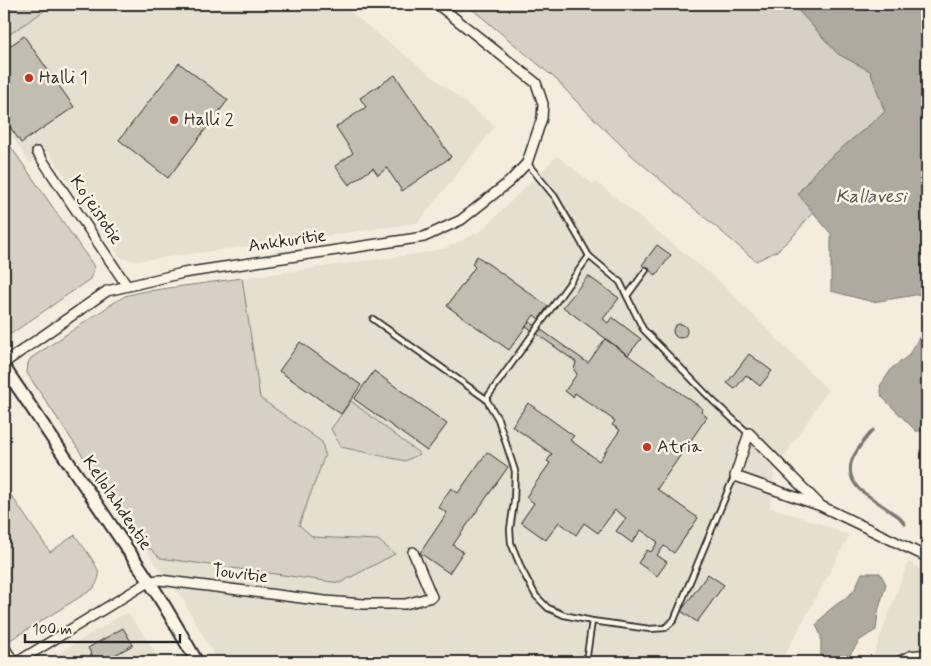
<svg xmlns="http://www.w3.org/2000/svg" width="931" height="666" font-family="Mynerve,sans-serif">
	<rect width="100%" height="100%" fill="#f4edde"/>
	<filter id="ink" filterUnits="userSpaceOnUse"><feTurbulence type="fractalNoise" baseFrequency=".02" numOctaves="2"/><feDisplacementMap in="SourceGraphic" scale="10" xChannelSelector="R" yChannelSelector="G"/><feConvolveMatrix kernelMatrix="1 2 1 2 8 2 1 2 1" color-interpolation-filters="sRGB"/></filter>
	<g filter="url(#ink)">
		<g fill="#e5dfd0">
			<polygon points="4,4 340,4 495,126 418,223 138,261 129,260 120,257 48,151 30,163 4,125"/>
			<polygon points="557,156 593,184 596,182 719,281 828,390 774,472 770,507 829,527 849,536 781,662 218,662 182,598 159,569 30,379 27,373 28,363 31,358 112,304 125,296 140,292 416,254 446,248 481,231"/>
			<polygon points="908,562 927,572 927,662 871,662"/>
			<polygon points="128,613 150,644 161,662 44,662 122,615"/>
		</g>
		<g fill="#d6d1c4" stroke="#807e78">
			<polygon points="4,4 54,4 4,38"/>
			<polygon points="466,4 787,4 797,9 838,54 870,71 885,112 819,167 798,193 813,212 794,235 777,251 756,261 629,153 574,99 557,80"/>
			<polygon points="4,137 93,265 94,270 90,279 11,334 4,334"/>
			<polygon points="242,278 260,398 322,442 325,455 299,525 313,537 378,540 395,554 340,583 160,558 151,549 144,547 27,373 28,363 31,358 112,304 125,296 140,292"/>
			<polygon points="351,401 420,454 405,461 341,447 331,429"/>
			<path d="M4,485L50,552L75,535C81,544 98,565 99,574C99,579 96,585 93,589L7,642L4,636Z"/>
		</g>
		<g fill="#afaaa0" stroke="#7a7771">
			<polygon points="787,4 927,4 927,304 921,294 873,302 831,291 831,234 798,194 819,167 885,112 870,71 838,54 797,9"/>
			<polygon points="927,310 927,431 916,431 882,397 880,386 892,368 908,356 920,336"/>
			<polygon points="862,573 880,573 886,584 878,612 876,630 860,640 845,662 824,662 821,655 821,636 816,625 827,612 854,591"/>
		</g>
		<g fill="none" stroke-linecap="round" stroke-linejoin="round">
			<path stroke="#7a7771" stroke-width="3" d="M873,430C858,448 838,468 860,490L899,517L905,524"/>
		</g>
		<g fill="#c2bdb1" stroke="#2b2b2b">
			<polygon points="24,36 74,107 21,143 4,118 4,50"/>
			<polygon points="179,63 228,100 168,178 119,140"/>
			<polygon points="395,75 451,157 402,191 387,168 378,175 373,168 349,185 335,166 353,153 336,127 366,107 360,98"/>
			<polygon points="657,245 671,255 656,275 642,265"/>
			<polygon points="477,256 548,306 539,319 534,315 509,350 447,306 475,267 472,264"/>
			<polygon points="588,276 619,298 603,319 608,323 612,317 641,339 628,355 563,307"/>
			<polygon points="530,322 588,363 605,339 703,409 701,412 707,417 657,489 698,518 674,553 664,546 657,555 667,562 657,576 638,563 647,550 651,552 658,542 641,530 632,543 616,531 626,518 615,510 598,533 584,523 576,535 559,522 546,540 521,522 534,503 526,497 550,463 547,461 552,454 512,426 528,403 574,436 570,440 599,461 620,430 612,425 615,421 575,393 573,397 565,391 577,374 574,370 576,362 526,326"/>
			<circle cx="680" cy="331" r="7"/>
			<polygon points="300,342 361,385 341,414 279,371"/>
			<polygon points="749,354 772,371 760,386 746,375 735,389 727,383"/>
			<polygon points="374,371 447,424 427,451 354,399"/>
			<polygon points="487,452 508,467 453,545 463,552 449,573 420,553 447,513 438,507 451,488 458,493"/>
			<polygon points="708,574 724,585 697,622 681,611"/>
			<polygon points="123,628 133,645 102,662 96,662 88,648"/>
		</g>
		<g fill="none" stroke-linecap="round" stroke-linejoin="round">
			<defs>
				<g id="lane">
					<polyline points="589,256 620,282 643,329 713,401 748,433"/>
					<polyline points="627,296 646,270"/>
					<polyline points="373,319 486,399 498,419 515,471 514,502 510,529 511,543 522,570 536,596 548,608 564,615 592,621 650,629 665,628 674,620 729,488 735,476"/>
					<polyline points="486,399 589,256 555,197 527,163"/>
					<polyline points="586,662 592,621"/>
				</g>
				<g id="street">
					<polyline points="37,152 127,286"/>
					<polyline points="4,363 107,291 183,273 424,237 461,220 509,182 527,163 542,118 543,104 536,83 437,4"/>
					<polyline points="821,506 749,433 735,476 821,506 927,557"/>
					<polyline points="4,647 14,662"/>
					<polyline points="17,662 150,581 160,580 325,601 364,604 405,604 432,597 413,552"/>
					<polyline points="898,662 910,656 927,654"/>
				</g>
				<path id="secondary" d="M4,367L134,559C158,592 177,627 197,662"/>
			</defs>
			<use href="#lane" stroke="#2b2b2b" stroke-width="8"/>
			<use href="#street" stroke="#2b2b2b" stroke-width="12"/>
			<use href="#secondary" stroke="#2b2b2b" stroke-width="15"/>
			<use href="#lane" stroke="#fcf5e5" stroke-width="4.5"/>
			<use href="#street" stroke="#fcf5e5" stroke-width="9"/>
			<use href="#secondary" stroke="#fcf5e5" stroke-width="11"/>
		</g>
	</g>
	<g fill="#c8321e" stroke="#fcf5e5" stroke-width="2">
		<circle cx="29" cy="78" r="5"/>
		<circle cx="174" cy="120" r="5"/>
		<circle cx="647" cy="447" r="5"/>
	</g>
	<g text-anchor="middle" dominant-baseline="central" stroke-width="5" stroke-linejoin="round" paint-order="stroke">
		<g font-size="18" fill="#2b2b2b" stroke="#fcf5e5" text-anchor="start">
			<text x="39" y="78">Halli 1</text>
			<text x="184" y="120">Halli 2</text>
			<text x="657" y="447">Atria</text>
		</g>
		<g font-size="18" fill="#2b2b2b" stroke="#fcf5e5">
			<text transform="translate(96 210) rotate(56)">Kojeistotie</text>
			<text transform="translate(287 241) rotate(-8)">Ankkuritie</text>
			<text transform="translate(117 503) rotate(56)">Kellolahdentie</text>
			<text transform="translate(240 574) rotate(7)">Touvitie</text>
		</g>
		<g font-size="19" font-style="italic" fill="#595754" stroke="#fcf5e5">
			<text x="871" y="196">Kallavesi</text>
		</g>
	</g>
	<rect width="931" height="666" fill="none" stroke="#fcf5e5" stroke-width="20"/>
	<rect x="10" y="10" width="911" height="646" fill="none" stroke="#2b2b2b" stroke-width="2" filter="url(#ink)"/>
	<path d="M25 634v8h155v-8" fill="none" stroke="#2b2b2b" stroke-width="2.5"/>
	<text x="32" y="634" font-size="15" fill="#2b2b2b" stroke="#fcf5e5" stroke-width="4" paint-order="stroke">100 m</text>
</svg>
